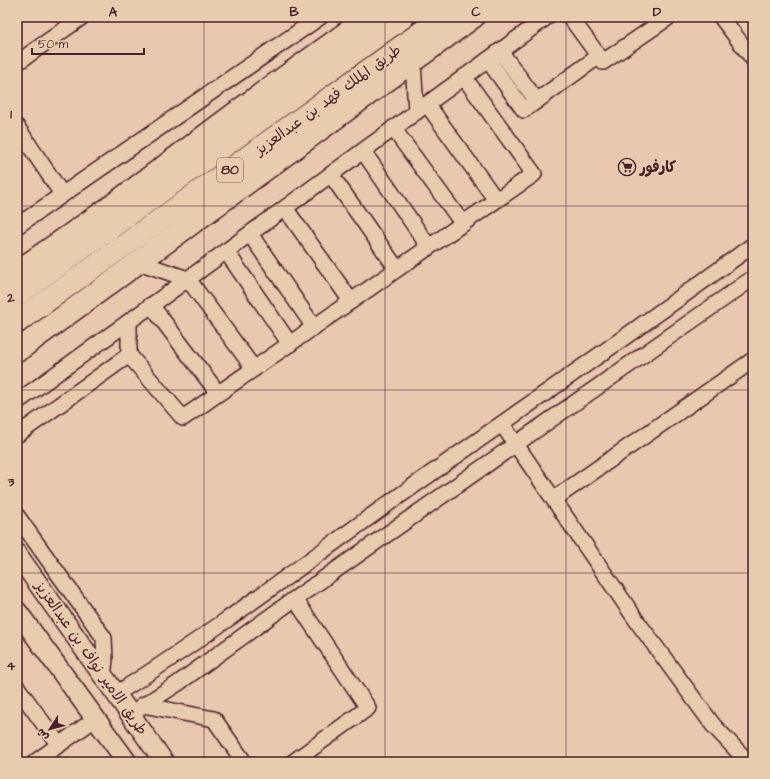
<svg xmlns="http://www.w3.org/2000/svg" width="770" height="779" font-family="'Architects Daughter','Playpen Sans Arabic',sans-serif">
	<rect width="100%" height="100%" fill="#e9c8af"/>
	<filter id="ink" filterUnits="userSpaceOnUse"><feTurbulence type="fractalNoise" baseFrequency=".025" numOctaves="2"/><feDisplacementMap in="SourceGraphic" scale="8" xChannelSelector="R" yChannelSelector="G"/><feConvolveMatrix kernelMatrix="1 2 1 2 8 2 1 2 1" color-interpolation-filters="sRGB"/></filter>
	<g filter="url(#ink)">
		<g fill="none" stroke-linecap="round" stroke-linejoin="round">
			<defs>
				<g id="minor">
					<polyline points="570,17 603,62 669,17"/>
					<polyline points="721,17 753,59"/>
					<polyline points="742,17 753,32"/>
					<polyline points="500,51 537,101"/>
					<polyline points="488,60 524,110 599,56"/>
					<polyline points="17,63 82,17"/>
					<polyline points="427,104 496,200"/>
					<polyline points="416,112 547,17"/>
					<polyline points="17,127 62,194"/>
					<polyline points="393,128 463,224"/>
					<polyline points="363,151 429,247"/>
					<polyline points="331,175 397,269"/>
					<polyline points="285,208 351,301"/>
					<polyline points="17,226 320,17"/>
					<polyline points="250,234 314,327"/>
					<polyline points="226,251 290,344"/>
					<polyline points="138,262 188,279 416,112 413,61"/>
					<polyline points="151,305 218,393"/>
					<polyline points="129,322 129,355"/>
					<polyline points="17,402 188,279 254,369"/>
					<polyline points="502,424 639,624 713,725 748,762"/>
					<polyline points="17,435 129,355 183,418 534,174 464,77"/>
					<polyline points="554,499 753,360"/>
					<polyline points="17,516 104,638 105,660 103,676"/>
					<polyline points="17,687 59,745"/>
					<path d="M116,694C211,634 301,566 392,501C512,416 634,332 753,245"/>
					<polyline points="143,705 214,719 244,762"/>
					<polyline points="130,714 177,684 286,605 753,278"/>
					<polyline points="35,762 95,719"/>
					<polyline points="293,762 368,708 295,599"/>
				</g>
				<g id="major">
					<polyline points="17,554 164,762"/>
					<polyline points="17,611 127,762"/>
				</g>
				<g id="highway">
					<polyline points="17,272 105,211 252,101 369,17"/>
					<polyline points="17,295 403,17"/>
					<polyline points="17,322 443,17"/>
					<polyline points="17,351 473,17"/>
				</g>
			</defs>
			<use href="#minor" stroke="#4a1f2b" stroke-width="18"/>
			<use href="#major" stroke="#4a1f2b" stroke-width="22"/>
			<use href="#highway" stroke="#4a1f2b" stroke-width="25"/>
			<use href="#minor" stroke="#e7cdae" stroke-width="15"/>
			<use href="#major" stroke="#e7cdae" stroke-width="19"/>
			<use href="#highway" stroke="#e7cdae" stroke-width="22"/>
		</g>
	</g>
	<path fill="none" stroke="#4a1f2b" stroke-width="1" stroke-opacity="0.55" d="M204,17V762M385,17V762M566,17V762M17,206H753M17,390H753M17,573H753"/>
	<defs>
		<symbol id="supermarket-ring" viewBox="-11 -11 22 22"><circle r="9.5" fill="#e7cdae" stroke="#4a1f2b" stroke-width="1.5"/><path d="M-6-5.5h2.5l.6 2H6L4.5 2H-2.5L-4.4-4H-6ZM-1.5 3.2a1.3 1.3 0 1 0 .1 0ZM3 3.2a1.3 1.3 0 1 0 .1 0Z" fill="#4a1f2b"/></symbol>
	</defs>
	<g fill-rule="evenodd">
		<use href="#supermarket-ring" x="617" y="157" width="20" height="20"/>
	</g>
	<g text-anchor="middle" dominant-baseline="central" stroke-width="3" stroke-linejoin="round" paint-order="stroke">
		<rect fill="#e7cdae" stroke="#795352" stroke-width="1" x="217" y="158" width="26" height="24" rx="3"/>
		<g font-size="14" font-weight="bold" fill="#4a1f2b">
			<text x="230" y="170">80</text>
		</g>
		<g font-size="15" fill="#4a1f2b" stroke="#e7cdae">
			<text transform="translate(328 100) rotate(-36)">طريق الملك فهد بن عبدالعزيز</text>
			<text transform="translate(91 658) rotate(55)">طريق الامير نواف بن عبدالعزيز</text>
		</g>
		<g font-size="15" font-weight="bold" fill="#4a1f2b" stroke="#e7cdae" text-anchor="start">
			<text x="640" y="167">كارفور</text>
		</g>
	</g>
	<rect width="770" height="779" fill="none" stroke="#e7cdae" stroke-width="44"/>
	<g transform="translate(50 729) rotate(234)" stroke="#e7cdae" stroke-width="3" paint-order="stroke">
	<path d="M0-3L7 15L0 10L-7 15Z" fill="#4a1f2b"/>
	<text y="-6" font-size="11" font-weight="bold" text-anchor="middle" fill="#4a1f2b">ش</text>
	</g>
	<path d="M32 48v6h112v-6" fill="none" stroke="#4a1f2b" stroke-width="2"/>
	<text x="38" y="48" font-size="12" fill="#4a1f2b" stroke="#e7cdae" stroke-width="3" paint-order="stroke">50 m</text>
	<rect x="22" y="22" width="726" height="735" fill="none" stroke="#4a1f2b" stroke-width="1.5"/>
	<g font-size="13" text-anchor="middle" font-weight="bold" fill="#4a1f2b">
		<text x="113" y="16">A</text>
		<text x="294" y="16">B</text>
		<text x="476" y="16">C</text>
		<text x="657" y="16">D</text>
		<text x="11" y="118">1</text>
		<text x="11" y="302">2</text>
		<text x="11" y="486">3</text>
		<text x="11" y="670">4</text>
	</g>
</svg>
